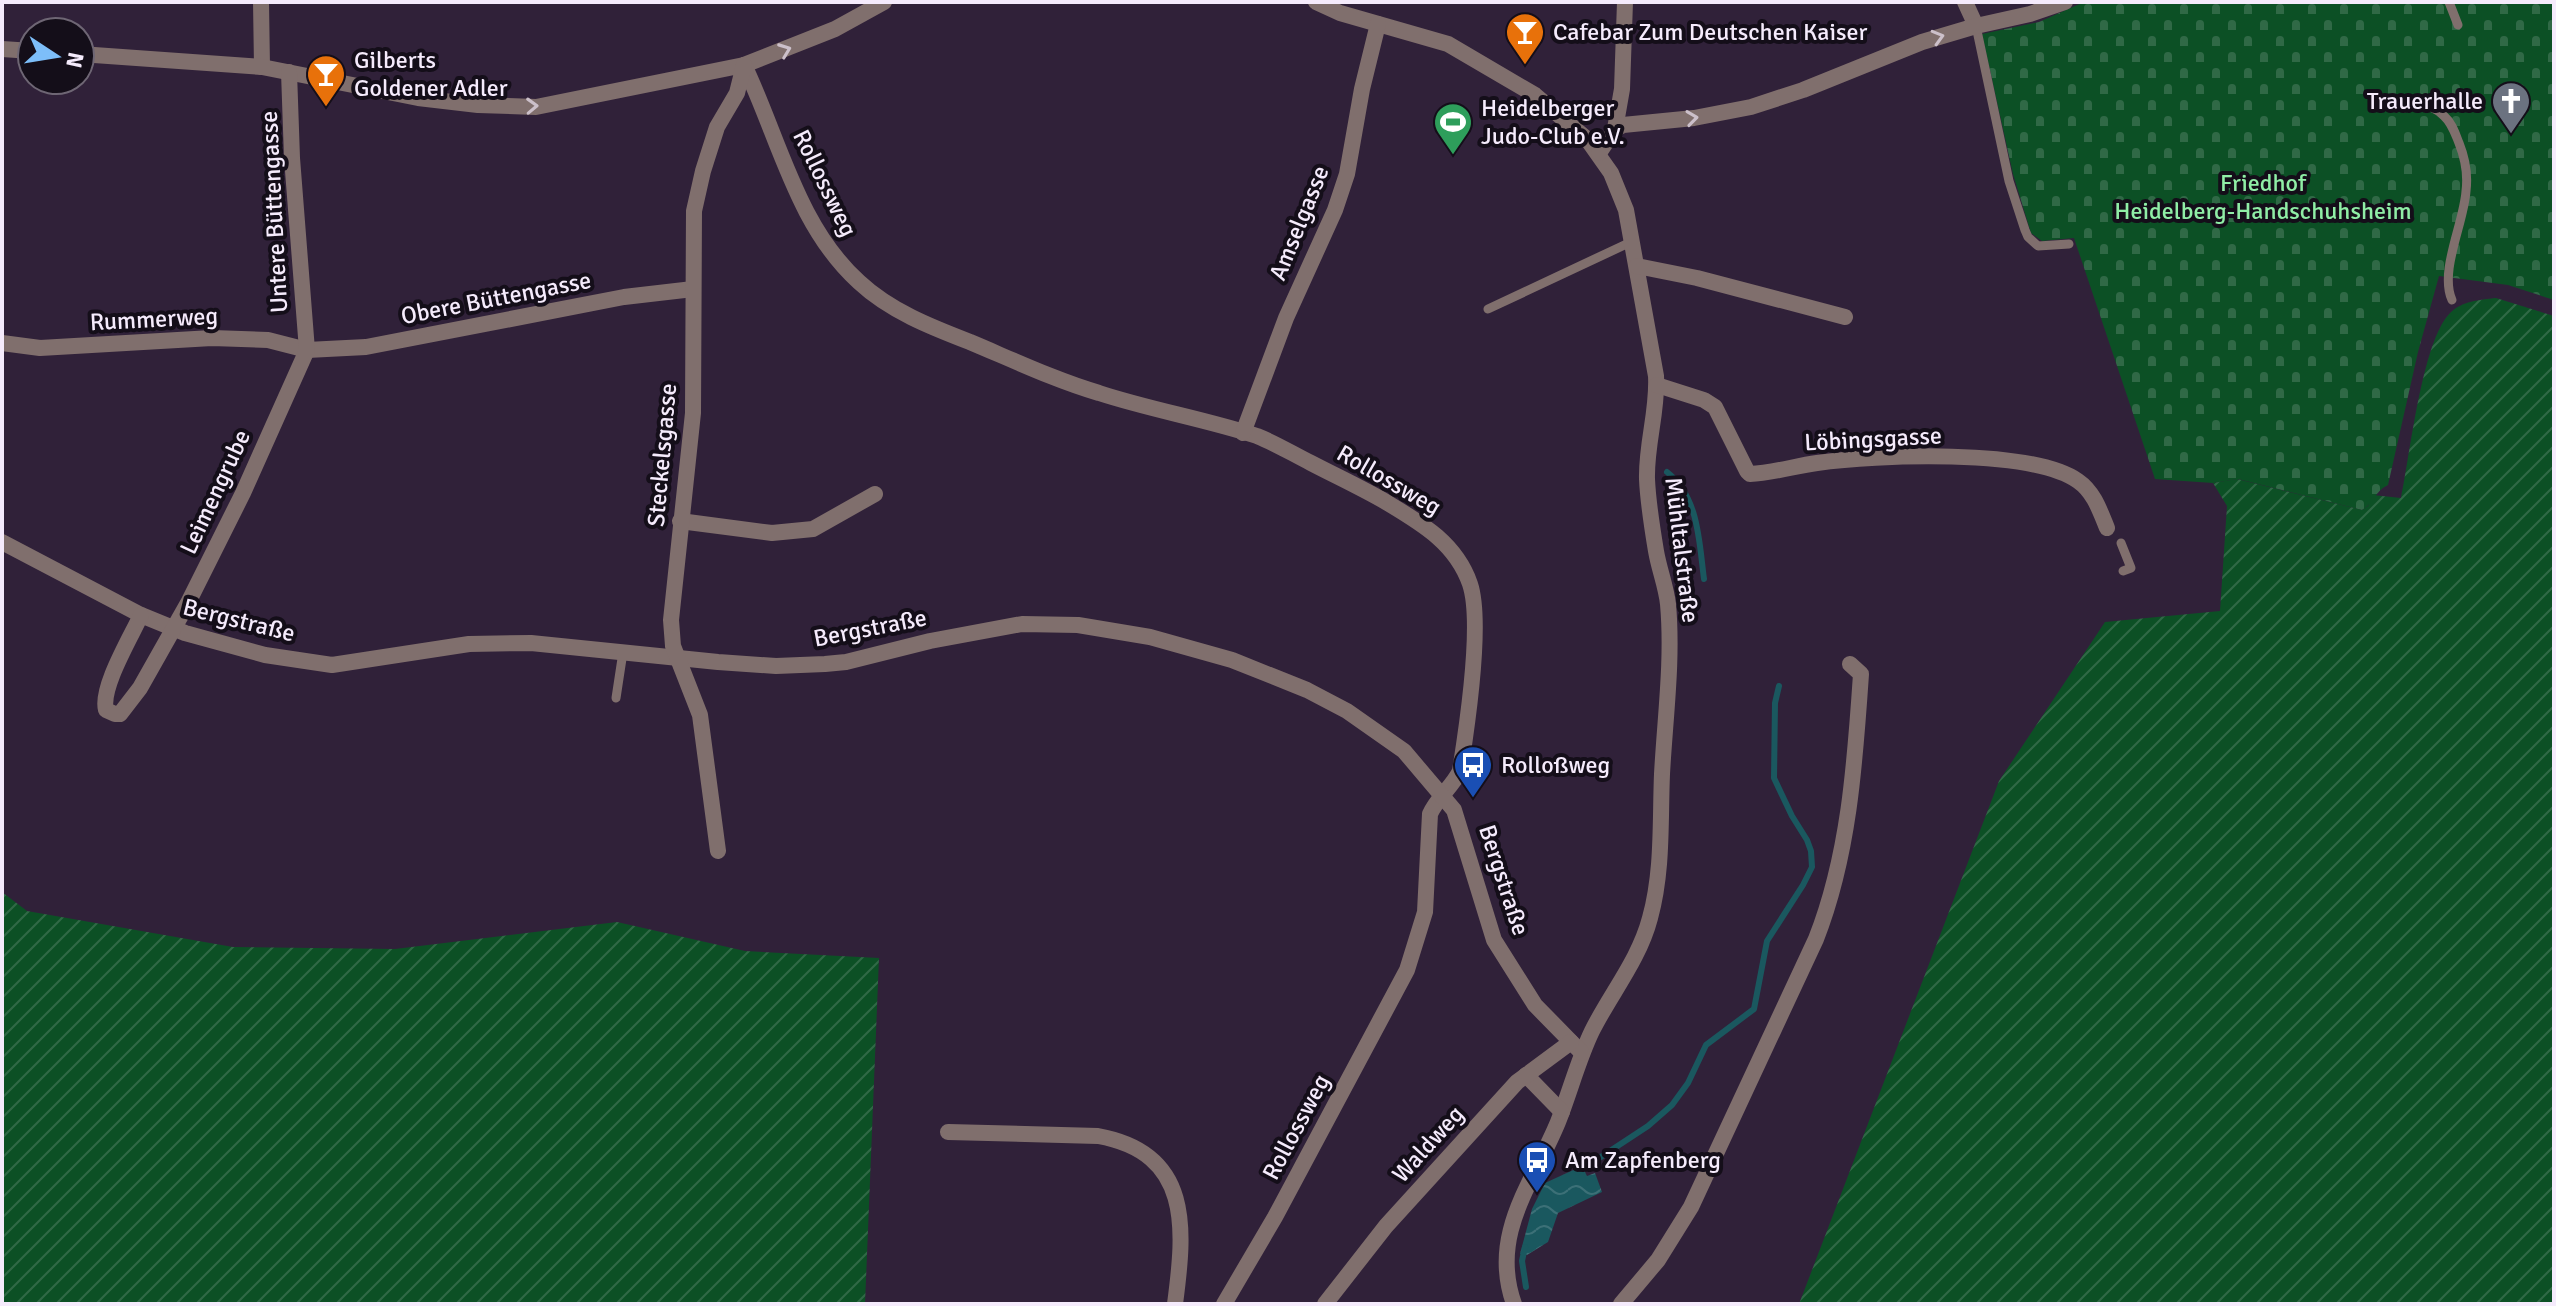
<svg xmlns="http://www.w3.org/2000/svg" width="2556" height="1306" font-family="Signika,sans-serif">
	<defs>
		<pattern id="cemetery-stones" width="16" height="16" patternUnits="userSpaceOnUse" patternTransform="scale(2)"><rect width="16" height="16" fill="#0c5025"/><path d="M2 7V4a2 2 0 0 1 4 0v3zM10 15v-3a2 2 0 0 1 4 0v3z" fill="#306946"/></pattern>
		<pattern id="garden-furrows" width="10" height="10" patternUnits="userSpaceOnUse" patternTransform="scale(2)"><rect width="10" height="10" fill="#0c5025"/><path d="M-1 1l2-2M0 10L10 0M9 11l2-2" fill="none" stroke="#306946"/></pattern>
		<pattern id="water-waves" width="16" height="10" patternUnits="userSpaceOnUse" patternTransform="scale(2)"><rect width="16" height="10" fill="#1a585f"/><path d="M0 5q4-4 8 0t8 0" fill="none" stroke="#3c7077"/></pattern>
	</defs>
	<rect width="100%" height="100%" fill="#302139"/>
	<path fill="url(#cemetery-stones)" d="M2084,2H2554V300L2508,285L2439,276L2418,352L2388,485C2375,491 2373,504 2362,510L2238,479L2213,483L2155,479L2074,238L2042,241L2031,233L2013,174L1982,34L2039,22Z"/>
	<g fill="url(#garden-furrows)">
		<path d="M2496,298L2554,316V1304H1799L1999,781L2105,622L2220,611L2227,506L2213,483L2237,479L2362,510L2368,506L2373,495L2401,498C2410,456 2422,341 2450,313C2462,301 2479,300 2496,298Z"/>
		<polygon points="2,892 27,911 233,947 395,949 617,922 745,951 879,958 865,1304 2,1304"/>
	</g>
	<polygon fill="url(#water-waves)" points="1582,1166 1587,1176 1595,1173 1602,1192 1558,1213 1548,1242 1527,1255 1520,1254 1532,1209 1545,1183"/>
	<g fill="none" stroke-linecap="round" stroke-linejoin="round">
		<g stroke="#1a585f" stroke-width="6">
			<path d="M1667,472C1699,497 1699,542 1704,579"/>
			<polyline points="1578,1172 1648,1126 1672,1105 1688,1083 1706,1045 1754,1009 1767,941 1803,885 1812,867 1811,851 1807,840 1792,816 1774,778 1775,703 1779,686"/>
			<polyline points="1525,1247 1522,1261 1526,1287"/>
		</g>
		<g stroke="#806f6d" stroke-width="9">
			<polyline points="2449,2 2458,25"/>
			<polyline points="1976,26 2009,181 2025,230 2028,237 2038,246 2069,244"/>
			<path d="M2404,108C2419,103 2433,105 2444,116C2452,123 2455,133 2459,143C2465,158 2468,175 2466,191C2464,223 2439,271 2452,300"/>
			<polyline points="1488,309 1633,241"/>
			<polyline points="2121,543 2131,568 2123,571"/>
			<polyline points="616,698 623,652"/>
		</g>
		<g stroke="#806f6d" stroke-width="16">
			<polyline points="261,2 262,67"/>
			<path d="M1316,2L1340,13L1448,44L1535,95L1587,139L1611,173L1626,210L1656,376C1658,411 1646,444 1647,479C1648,503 1652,527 1656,551C1659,569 1666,586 1668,604C1673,660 1665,718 1662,774C1660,822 1663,871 1650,918C1639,960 1611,993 1592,1031C1578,1060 1570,1092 1558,1122C1533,1183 1489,1234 1514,1304"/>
			<polyline points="1965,2 1976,26"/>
			<polyline points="2,49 32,51"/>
			<polyline points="80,54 262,67 418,98 478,105 536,107 744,65 835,29 884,2"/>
			<path d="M744,65C779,138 797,226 859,282C890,311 931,327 970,342C1013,360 1055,380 1099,393C1151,410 1205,419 1257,436C1275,443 1293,454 1311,463C1336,476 1362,488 1386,502C1421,523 1456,543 1470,584C1483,623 1467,727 1460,771C1452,787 1437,798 1430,814L1425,912L1407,970L1275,1217L1224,1304"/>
			<polyline points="1615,129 1622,89 1625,2"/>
			<polyline points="1599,153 1615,129 1623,125 1694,118 1751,107 1803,90 1922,42 1976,26 2030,14 2065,2"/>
			<polyline points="1637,266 1697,278 1845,317"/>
			<polyline points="2,343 40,348 212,338 268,340 307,350 366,347 624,297 693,289"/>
			<path d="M1657,385L1704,400L1715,407L1747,471L1750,474C1773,473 1795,466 1817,463C1875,455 2031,448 2078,481C2094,492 2100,511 2107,528"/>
			<polyline points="1243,433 1286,318 1335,210 1347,174 1362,89 1378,24"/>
			<polyline points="680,521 772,533 813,529 875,494"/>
			<polyline points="2,542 141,615 185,633 265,655 332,665 469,644 531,643 718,662 776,666 825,664 846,662 930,641 1022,624 1078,625 1150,637 1232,660 1307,690 1347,711 1404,751 1454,810 1494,940 1535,1005 1582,1053"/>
			<path d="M141,615C131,637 100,688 106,710L115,714H120L140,688L188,603L243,493L307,350L292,158L289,72"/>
			<polyline points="718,851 700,715 673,646 671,620 693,413 694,211 703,171 717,127 737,93 744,65"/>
			<polyline points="1526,1075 1562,1112"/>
			<path d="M948,1132L1098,1136C1192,1153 1185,1228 1175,1304"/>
			<polyline points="1325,1304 1386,1226 1517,1082 1571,1042"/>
			<path d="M1621,1304L1658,1260L1691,1207L1816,939C1849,855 1855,763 1861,674L1850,664"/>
		</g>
	</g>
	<defs><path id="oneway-chevron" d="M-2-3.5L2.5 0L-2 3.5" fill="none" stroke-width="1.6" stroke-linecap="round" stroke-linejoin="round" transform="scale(2)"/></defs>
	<g stroke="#ccc0ca">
		<use href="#oneway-chevron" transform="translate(1938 37) rotate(-16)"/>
		<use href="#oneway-chevron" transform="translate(785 50) rotate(-21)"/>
		<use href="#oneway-chevron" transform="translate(532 106) rotate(-2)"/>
		<use href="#oneway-chevron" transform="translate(1692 118) rotate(-8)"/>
	</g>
	<defs>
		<symbol id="bar-pin" viewBox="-11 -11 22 30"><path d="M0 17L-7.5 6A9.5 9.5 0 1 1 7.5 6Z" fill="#e8710a" stroke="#140e19"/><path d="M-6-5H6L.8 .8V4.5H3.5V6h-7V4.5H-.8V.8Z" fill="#fff"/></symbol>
		<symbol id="church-pin" viewBox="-11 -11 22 30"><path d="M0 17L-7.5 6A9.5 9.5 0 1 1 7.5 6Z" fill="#6b7280" stroke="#140e19"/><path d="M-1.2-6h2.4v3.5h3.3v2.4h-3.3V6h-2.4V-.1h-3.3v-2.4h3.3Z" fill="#fff"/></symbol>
		<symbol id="stadium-pin" viewBox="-11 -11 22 30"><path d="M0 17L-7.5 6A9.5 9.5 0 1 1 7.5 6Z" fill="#2e9e5b" stroke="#140e19"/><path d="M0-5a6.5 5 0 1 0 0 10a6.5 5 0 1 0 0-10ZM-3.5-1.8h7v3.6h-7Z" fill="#fff"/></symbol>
		<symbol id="bus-pin" viewBox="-11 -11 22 30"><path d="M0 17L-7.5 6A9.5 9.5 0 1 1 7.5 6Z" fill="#1a4fb4" stroke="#140e19"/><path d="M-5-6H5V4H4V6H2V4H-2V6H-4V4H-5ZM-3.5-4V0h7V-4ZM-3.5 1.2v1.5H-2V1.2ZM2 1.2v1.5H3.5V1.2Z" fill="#fff"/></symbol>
	</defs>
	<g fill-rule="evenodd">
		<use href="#bar-pin" x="1503" y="10" width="44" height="60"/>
		<use href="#bar-pin" x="304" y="52" width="44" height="60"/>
		<use href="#church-pin" x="2489" y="79" width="44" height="60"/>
		<use href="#stadium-pin" x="1431" y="100" width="44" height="60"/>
		<use href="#bus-pin" x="1451" y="743" width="44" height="60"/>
		<use href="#bus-pin" x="1515" y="1138" width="44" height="60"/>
	</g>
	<g text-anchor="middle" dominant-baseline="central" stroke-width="8" stroke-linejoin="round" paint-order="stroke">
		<g font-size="24" fill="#f5ebfc" stroke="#140e19" text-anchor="start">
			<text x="1553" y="32">Cafebar Zum Deutschen Kaiser</text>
			<text x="354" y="60">Gilberts<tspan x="354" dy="28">Goldener Adler</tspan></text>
			<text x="2483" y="101" text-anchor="end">Trauerhalle</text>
			<text x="1481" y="108">Heidelberger<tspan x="1481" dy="28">Judo-Club e.V.</tspan></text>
			<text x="1501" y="765">Rolloßweg</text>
			<text x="1565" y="1160">Am Zapfenberg</text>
		</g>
		<g font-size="24" fill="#f5ebfc" stroke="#140e19">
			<text transform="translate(825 183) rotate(64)">Rollossweg</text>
			<text transform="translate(274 212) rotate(-93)">Untere Büttengasse</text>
			<text transform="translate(1299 223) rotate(-68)">Amselgasse</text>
			<text transform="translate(496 298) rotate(-11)">Obere Büttengasse</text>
			<text transform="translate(154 319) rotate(-3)">Rummerweg</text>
			<text transform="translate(1873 439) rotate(-3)">Löbingsgasse</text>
			<text transform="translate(662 455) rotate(-85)">Steckelsgasse</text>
			<text transform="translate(1389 480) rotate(30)">Rollossweg</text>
			<text transform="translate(215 492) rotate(-65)">Leimengrube</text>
			<text transform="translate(1682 550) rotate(83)">Mühltalstraße</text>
			<text transform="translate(239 620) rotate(14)">Bergstraße</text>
			<text transform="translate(870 628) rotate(-11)">Bergstraße</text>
			<text transform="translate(1504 880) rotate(72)">Bergstraße</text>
			<text transform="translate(1296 1127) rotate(-62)">Rollossweg</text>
			<text transform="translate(1428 1144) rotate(-48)">Waldweg</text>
		</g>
		<g font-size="24" fill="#90eea6" stroke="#140e19">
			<text x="2263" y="183">Friedhof<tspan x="2263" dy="28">Heidelberg-Handschuhsheim</tspan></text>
		</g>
	</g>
	<rect width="2556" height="1306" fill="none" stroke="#f5ebfc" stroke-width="8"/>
	<g transform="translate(56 56) rotate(102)"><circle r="38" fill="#140e19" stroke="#6e6674" stroke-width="2"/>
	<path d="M0-6L14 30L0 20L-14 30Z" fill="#7dbef9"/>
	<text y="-12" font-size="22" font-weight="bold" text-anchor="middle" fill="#f5ebfc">N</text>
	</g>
</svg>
